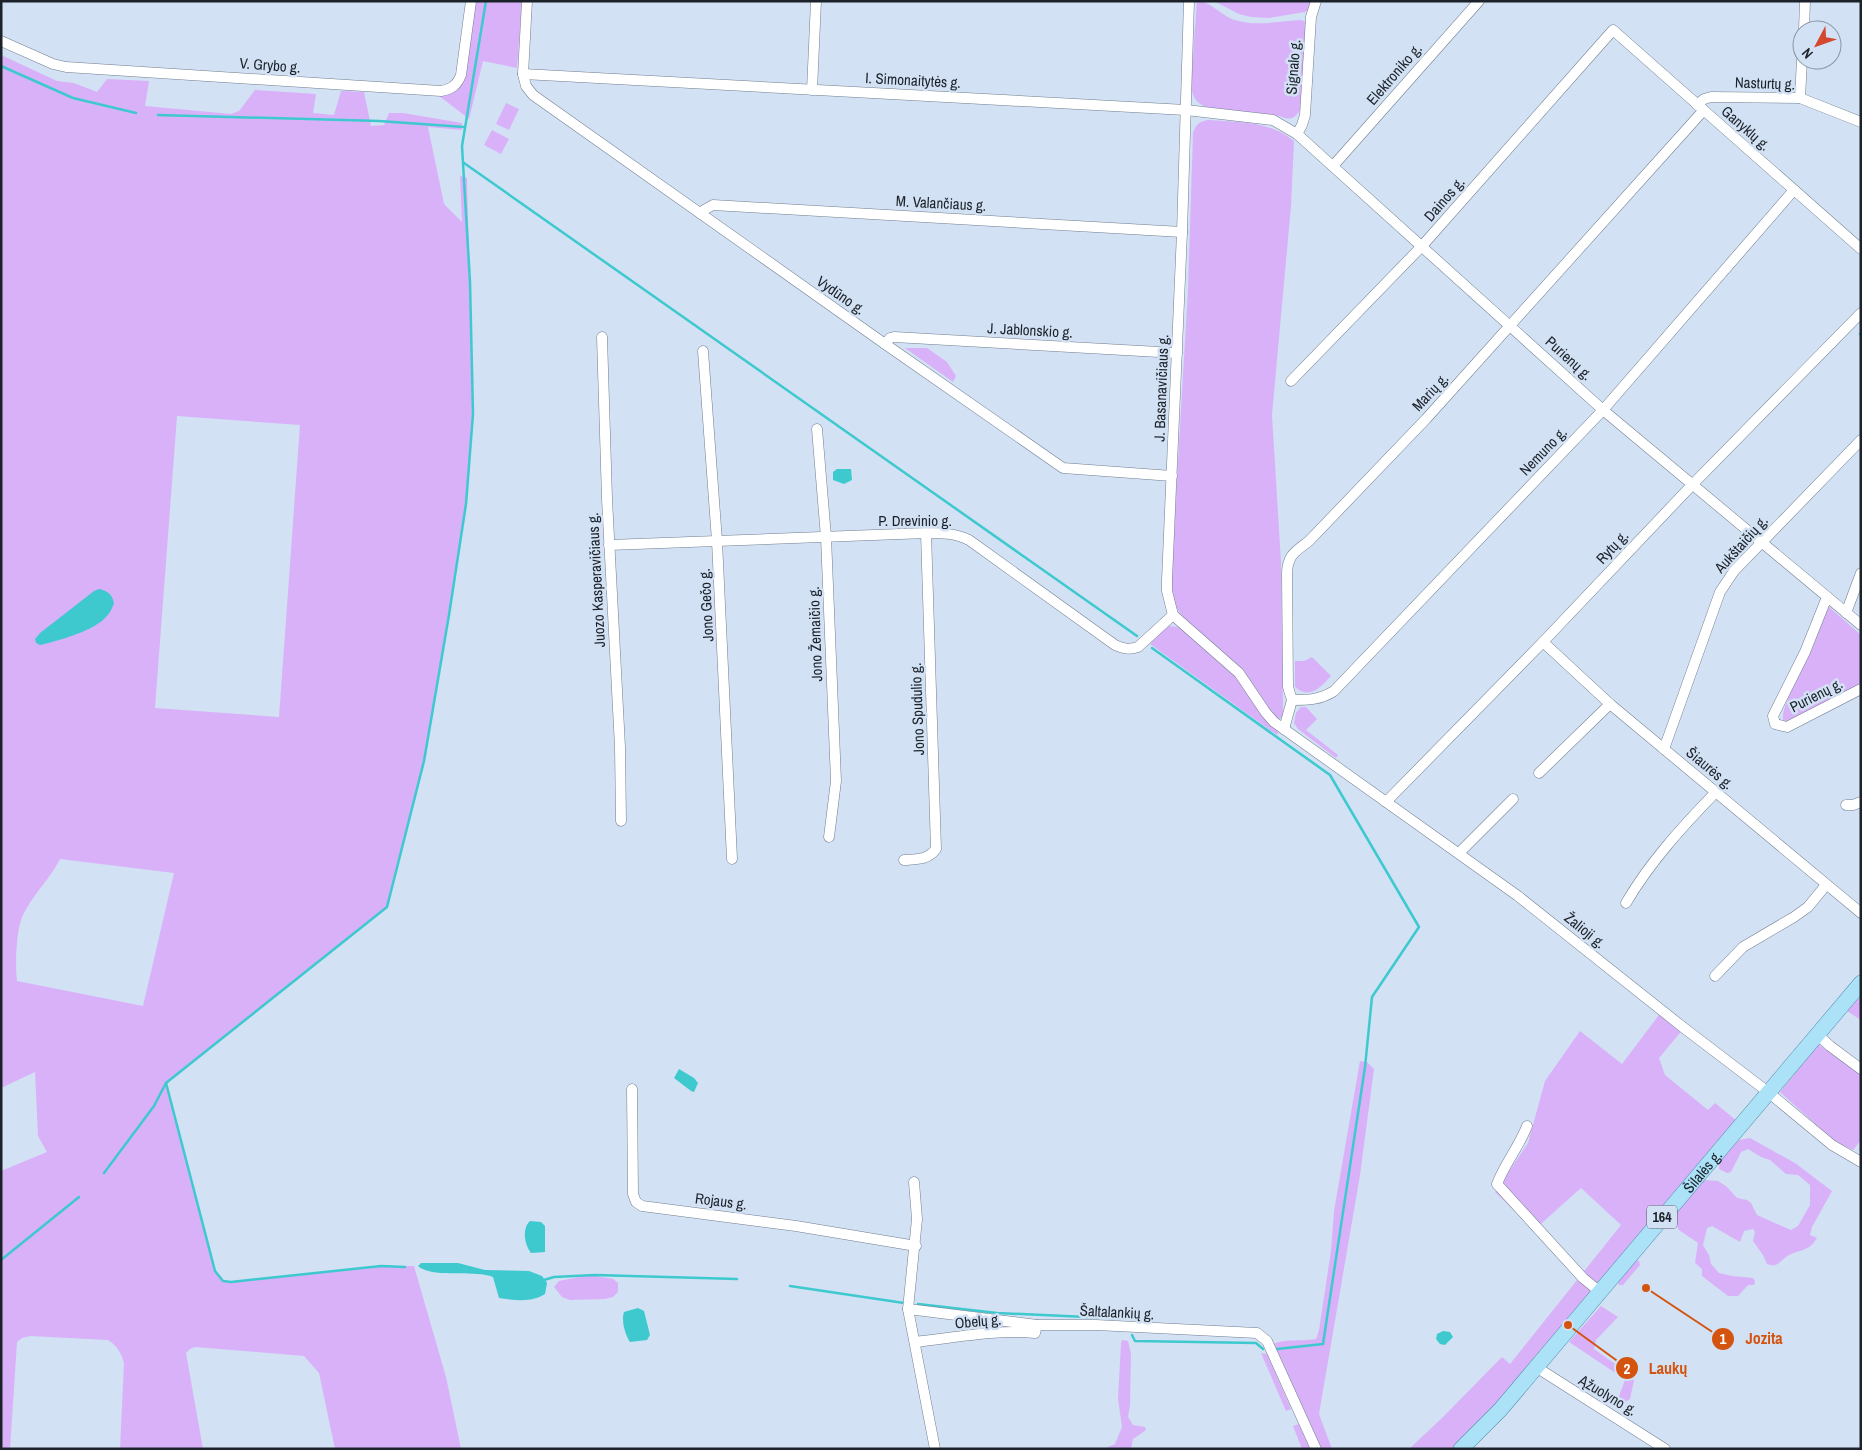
<svg xmlns="http://www.w3.org/2000/svg" width="1862" height="1450" font-family="'Archivo Narrow',sans-serif">
	<rect width="100%" height="100%" fill="#d2e1f4"/>
	<g fill="#d9b1f9" fill-rule="evenodd">
		<path d="M475,1H522L517,68L483,61L469,119L438,95C445,93 454,93 460,87C468,79 473,16 475,1Z"/>
		<path d="M1197,1C1211,1 1221,16 1235,20C1255,27 1280,21 1301,20L1306,22L1307,28L1300,110C1294,120 1289,120 1279,116L1206,107C1194,102 1192,95 1191,83Z"/>
		<polygon points="1214,1 1312,1 1308,10 1305,12 1269,18 1251,17 1239,14"/>
		<path d="M1,55L57,81L74,83L97,92L107,79L149,81L145,106L231,114L239,111L255,90L316,94L313,113L334,115L341,91L364,92L371,126L384,125L389,113H403L462,123V130L428,127L444,204L462,222L460,176L467,178L473,414L466,504L449,615L424,761L387,907L166,1083L215,1271L223,1281L231,1282L381,1266H414L446,1377L461,1449H335L319,1373L304,1356L195,1347L190,1349L186,1353L203,1449H120L124,1363C121,1352 117,1346 108,1340L30,1336L22,1338L17,1342L10,1449H1V1171L47,1152L38,1136L35,1072L1,1088ZM177,416L300,425L279,717L155,708ZM60,859L174,873L143,1006L17,981C15,965 16,929 23,915C33,894 50,879 60,859Z"/>
		<polygon points="506,103 519,109 509,130 496,124"/>
		<path d="M1208,120C1238,122 1270,121 1294,141L1291,206L1272,415L1281,562L1283,713L1282,717L1279,719L1274,717C1264,702 1255,687 1244,673C1226,651 1182,626 1174,602C1170,591 1172,576 1172,564L1188,290L1193,133C1196,124 1199,122 1208,120Z"/>
		<polygon points="492,130 509,139 501,154 484,145"/>
		<polygon points="905,348 927,348 947,362 956,376 953,382"/>
		<path d="M1828,606L1861,635V685L1786,722L1783,720C1781,704 1806,664 1813,647C1818,633 1823,619 1828,606Z"/>
		<polygon points="1167,626 1180,627 1217,658 1241,682 1279,731 1277,735 1150,644"/>
		<path d="M1312,657L1331,676C1321,687 1310,700 1295,687V661H1304Z"/>
		<polygon points="1301,707 1306,707 1317,719 1306,730 1338,755 1336,758 1298,729 1294,723 1296,713"/>
		<polygon points="1861,996 1861,1020 1847,1011"/>
		<polygon points="1662,1011 1684,1028 1659,1058 1665,1075 1708,1110 1715,1103 1737,1121 1504,1396 1452,1449 1409,1449 1442,1418 1502,1357 1510,1364 1621,1225 1581,1188 1534,1230 1495,1192 1528,1143 1545,1081 1580,1031 1622,1064"/>
		<polygon points="1818,1044 1861,1074 1861,1140 1853,1150 1834,1141 1780,1092"/>
		<path d="M1360,1061L1367,1062L1374,1069L1360,1175L1319,1414L1332,1449H1319L1272,1344C1291,1338 1298,1342 1316,1339L1319,1330L1331,1251L1334,1211Z"/>
		<path d="M1750,1138L1795,1163L1832,1191L1812,1227L1810,1235L1817,1238C1809,1251 1803,1249 1791,1254C1781,1258 1779,1269 1767,1264L1763,1255L1753,1241L1755,1232L1753,1229L1744,1231L1740,1242L1712,1226L1707,1228L1703,1245L1709,1255L1711,1264L1719,1273L1732,1276L1753,1278L1755,1281L1754,1285H1748L1738,1296H1728L1702,1276V1269L1695,1263L1698,1243L1679,1230L1672,1217L1704,1180L1718,1181L1727,1187L1737,1198L1747,1200L1751,1203L1757,1215L1791,1230L1798,1226L1810,1205V1185L1798,1175L1786,1174L1770,1160L1761,1157L1748,1149L1741,1152L1731,1172L1727,1173L1719,1169L1720,1159L1739,1140Z"/>
		<polygon points="1635,1260 1639,1261 1640,1265 1623,1285 1619,1285 1617,1281"/>
		<polygon points="590,1275 613,1279 618,1283 618,1292 613,1297 605,1299 570,1300 562,1297 554,1287 559,1281"/>
		<polygon points="1601,1306 1618,1317 1596,1340 1594,1349 1622,1369 1617,1374 1569,1342"/>
		<polygon points="1122,1340 1128,1341 1131,1354 1130,1405 1128,1417 1133,1425 1145,1427 1146,1430 1133,1439 1131,1449 1103,1449 1115,1444 1122,1427 1118,1399 1121,1344"/>
		<polygon points="1261,1353 1267,1354 1291,1409 1286,1411"/>
		<polygon points="1630,1377 1634,1380 1630,1399 1625,1402 1618,1399 1625,1380"/>
		<polygon points="1299,1424 1310,1449 1302,1449 1293,1426"/>
	</g>
	<g fill="#3dc9ce">
		<polygon points="837,469 851,469 852,480 844,484 833,480 833,472"/>
		<path d="M99,589C108,591 112,594 114,603C112,609 109,615 103,620C89,632 58,641 40,645L36,643L35,639L40,633L94,591Z"/>
		<polygon points="679,1069 694,1078 698,1083 694,1092 691,1091 674,1078"/>
		<path d="M530,1221L541,1222L545,1226V1252L531,1253C524,1244 522,1228 530,1221Z"/>
		<path d="M421,1263H458L485,1270L529,1271L542,1276L547,1283L545,1294C531,1303 515,1300 499,1298L493,1277C473,1269 433,1279 418,1266Z"/>
		<path d="M638,1308L644,1311L650,1335L647,1340L630,1342C625,1335 621,1320 624,1312Z"/>
		<polygon points="1443,1331 1450,1332 1453,1337 1445,1345 1440,1344 1436,1339 1437,1334"/>
	</g>
	<g fill="none" stroke-linecap="round" stroke-linejoin="round">
		<g stroke="#3dc9ce" stroke-width="2.5">
			<polyline points="1,66 73,98 136,113"/>
			<polyline points="158,115 379,121 464,127"/>
			<polyline points="464,163 1137,636"/>
			<polyline points="1860,334 1861,334"/>
			<polyline points="1152,648 1330,775 1419,927 1372,997 1365,1067 1323,1344 1277,1349"/>
			<polyline points="166,1083 215,1271 223,1281 231,1282 381,1266 405,1267"/>
			<polyline points="104,1173 154,1106 166,1083 387,907 424,761 449,615 466,504 473,414 470,282 462,146 486,1"/>
			<polyline points="1,1260 79,1197"/>
			<polyline points="544,1280 554,1277 595,1275 737,1279"/>
			<polyline points="790,1286 904,1303"/>
			<polyline points="918,1304 997,1313 1131,1319"/>
			<polyline points="1132,1335 1135,1341 1256,1343 1263,1349"/>
		</g>
		<defs>
			<g id="street">
				<polyline points="527,1 523,74 526,86 533,95 885,344 1063,468 1172,476"/>
				<polyline points="1189,1 1182,232 1167,580 1167,591 1173,615 1239,673 1266,713 1274,722 1518,896 1684,1028 1768,1092 1832,1145 1861,1162"/>
				<polyline points="1804,30 1805,1"/>
				<path d="M1,41L53,64L66,67L441,91C452,89 457,85 461,75L471,1"/>
				<polyline points="523,74 1186,110 1273,120 1297,134 1603,410 1861,625"/>
				<polyline points="812,90 816,1"/>
				<polyline points="1800,98 1802,60"/>
				<polyline points="1697,105 1704,99 1711,97 1800,98 1861,122"/>
				<polyline points="1297,134 1302,125 1305,115 1311,17 1316,1"/>
				<polyline points="1333,166 1479,1"/>
				<polyline points="701,214 704,210 713,205 1182,232"/>
				<polyline points="602,337 607,499 620,747 621,821"/>
				<polyline points="885,344 890,338 894,337 1177,353"/>
				<polyline points="703,351 717,541 732,859"/>
				<polyline points="1291,381 1422,246 1613,30 1861,249"/>
				<polyline points="817,429 826,537 836,781 829,837"/>
				<path d="M609,545L926,533C941,533 955,533 969,540L1115,645C1124,649 1129,650 1138,647L1173,615"/>
				<polyline points="1827,597 1805,652 1773,716 1775,724 1787,727 1861,689"/>
				<polyline points="1846,613 1861,573"/>
				<polyline points="1543,642 1610,704 1861,913"/>
				<path d="M1292,700C1308,700 1320,700 1334,691L1603,410L1794,190"/>
				<path d="M1284,729L1292,700L1288,687L1287,575C1287,555 1295,552 1309,541L1426,419L1703,111"/>
				<polyline points="1664,749 1720,592 1734,571 1861,440"/>
				<polyline points="1539,773 1610,704"/>
				<polyline points="1386,802 1543,642 1692,485 1861,313"/>
				<polyline points="1846,805 1853,805 1861,802"/>
				<polyline points="1459,853 1513,799"/>
				<path d="M904,860C917,859 928,860 936,849L926,533"/>
				<path d="M1626,903C1650,862 1682,827 1715,793"/>
				<polyline points="1715,976 1743,947 1794,917 1808,907 1826,885"/>
				<polyline points="1817,1034 1830,1046 1861,1069"/>
				<polyline points="632,1089 633,1194 636,1202 642,1206 796,1226 916,1246"/>
				<path d="M1527,1126C1519,1147 1505,1163 1497,1184L1583,1278L1600,1292"/>
				<polyline points="914,1182 917,1219 908,1309 1037,1325 1096,1325 1257,1333 1267,1341 1316,1449"/>
				<polyline points="908,1309 935,1449"/>
				<path d="M915,1342C953,1338 997,1329 1035,1333L1037,1325"/>
				<polyline points="1536,1367 1665,1449"/>
			</g>
			<g id="primary">
				<path id="s1" d="M1461,1449L1500,1410L1861,983"/>
			</g>
		</defs>
		<use href="#street" stroke="#707e8f" stroke-width="11"/>
		<use href="#primary" stroke="#5692ac" stroke-width="16"/>
		<use href="#street" stroke="#fff" stroke-width="10"/>
		<use href="#primary" stroke="#ace2f7" stroke-width="15"/>
	</g>
	<g text-anchor="middle" dominant-baseline="central" stroke-width="5" stroke-linejoin="round" paint-order="stroke">
		<rect fill="#d2e1f4" stroke="#535b66" stroke-width="1" x="1647" y="1205.5" width="30" height="23" rx="4"/>
		<g font-size="14" font-weight="bold" fill="#1c2229">
			<text x="1662" y="1217">164</text>
		</g>
		<g font-size="15" fill="#1c2229" stroke="#d2e1f4">
			<text transform="translate(270 65) rotate(4)">V. Grybo g.</text>
			<text transform="translate(1293 67) rotate(-86)">Signalo g.</text>
			<text transform="translate(1394 74) rotate(-49)">Elektroniko g.</text>
			<text transform="translate(913 80) rotate(3)">I. Simonaitytės g.</text>
			<text transform="translate(1765 83) rotate(2)">Nasturtų g.</text>
			<text transform="translate(1746 128) rotate(41)">Ganyklų g.</text>
			<text transform="translate(1444 199) rotate(-49)">Dainos g.</text>
			<text transform="translate(941 203) rotate(3)">M. Valančiaus g.</text>
			<text transform="translate(841 295) rotate(35)">Vydūno g.</text>
			<text transform="translate(1030 330) rotate(3)">J. Jablonskio g.</text>
			<text transform="translate(1569 358) rotate(42)">Purienų g.</text>
			<text transform="translate(1161 388) rotate(-88)">J. Basanavičiaus g.</text>
			<text transform="translate(1430 392) rotate(-47)">Marių g.</text>
			<text transform="translate(1543 451) rotate(-46)">Nemuno g.</text>
			<text x="915" y="520">P. Drevinio g.</text>
			<text transform="translate(1741 544) rotate(-48)">Aukštaičių g.</text>
			<text transform="translate(1612 547) rotate(-47)">Rytų g.</text>
			<text transform="translate(596 580) rotate(-93)">Juozo Kasperavičiaus g.</text>
			<text transform="translate(706 605) rotate(-93)">Jono Gečo g.</text>
			<text transform="translate(815 634) rotate(-92)">Jono Žemaičio g.</text>
			<text transform="translate(1816 695) rotate(-27)">Purienų g.</text>
			<text transform="translate(917 709) rotate(-92)">Jono Spudulio g.</text>
			<text transform="translate(1710 768) rotate(40)">Šiaurės g.</text>
			<text transform="translate(1585 930) rotate(39)">Žalioji g.</text>
			<text stroke="none"><textPath href="#s1" startOffset="368">Šilalės g.</textPath></text>
			<text transform="translate(721 1201) rotate(7)">Rojaus g.</text>
			<text transform="translate(1117 1312) rotate(3)">Šaltalankių g.</text>
			<text transform="translate(978 1321) rotate(-5)">Obelų g.</text>
			<text transform="translate(1608 1395) rotate(31)">Ąžuolyno g.</text>
		</g>
	</g>
	<path fill="none" stroke="#d4540f" stroke-width="2" d="M1646 1288L1723 1339M1568 1325L1627 1368"/>
	<g fill="#d4540f" stroke="#d2e1f4" stroke-width="2">
		<circle cx="1646" cy="1288" r="5"/>
		<circle cx="1568" cy="1325" r="5"/>
		<circle cx="1723" cy="1339" r="12"/>
		<circle cx="1627" cy="1368" r="12"/>
	</g>
	<g font-size="15" text-anchor="middle" font-weight="bold" fill="#fff">
		<text x="1723" y="1344">1</text>
		<text x="1627" y="1374">2</text>
	</g>
	<g font-size="16" text-anchor="middle" font-weight="bold" fill="#d4540f" stroke="#d2e1f4" stroke-width="5" stroke-linejoin="round" paint-order="stroke">
		<text x="1764" y="1344">Jozita</text>
		<text x="1668" y="1374">Laukų</text>
	</g>
	<rect width="1862" height="1450" fill="none" stroke="#1c2229" stroke-width="5"/>
	<g transform="translate(1817 45) rotate(229)"><circle r="24" fill="#d2e1f4" stroke="#8995a3"/>
	<path d="M0-4L9 19L0 12L-9 19Z" fill="#d44830"/>
	<text y="-8" font-size="14" font-weight="bold" text-anchor="middle" fill="#1c2229">N</text>
	</g>
</svg>
